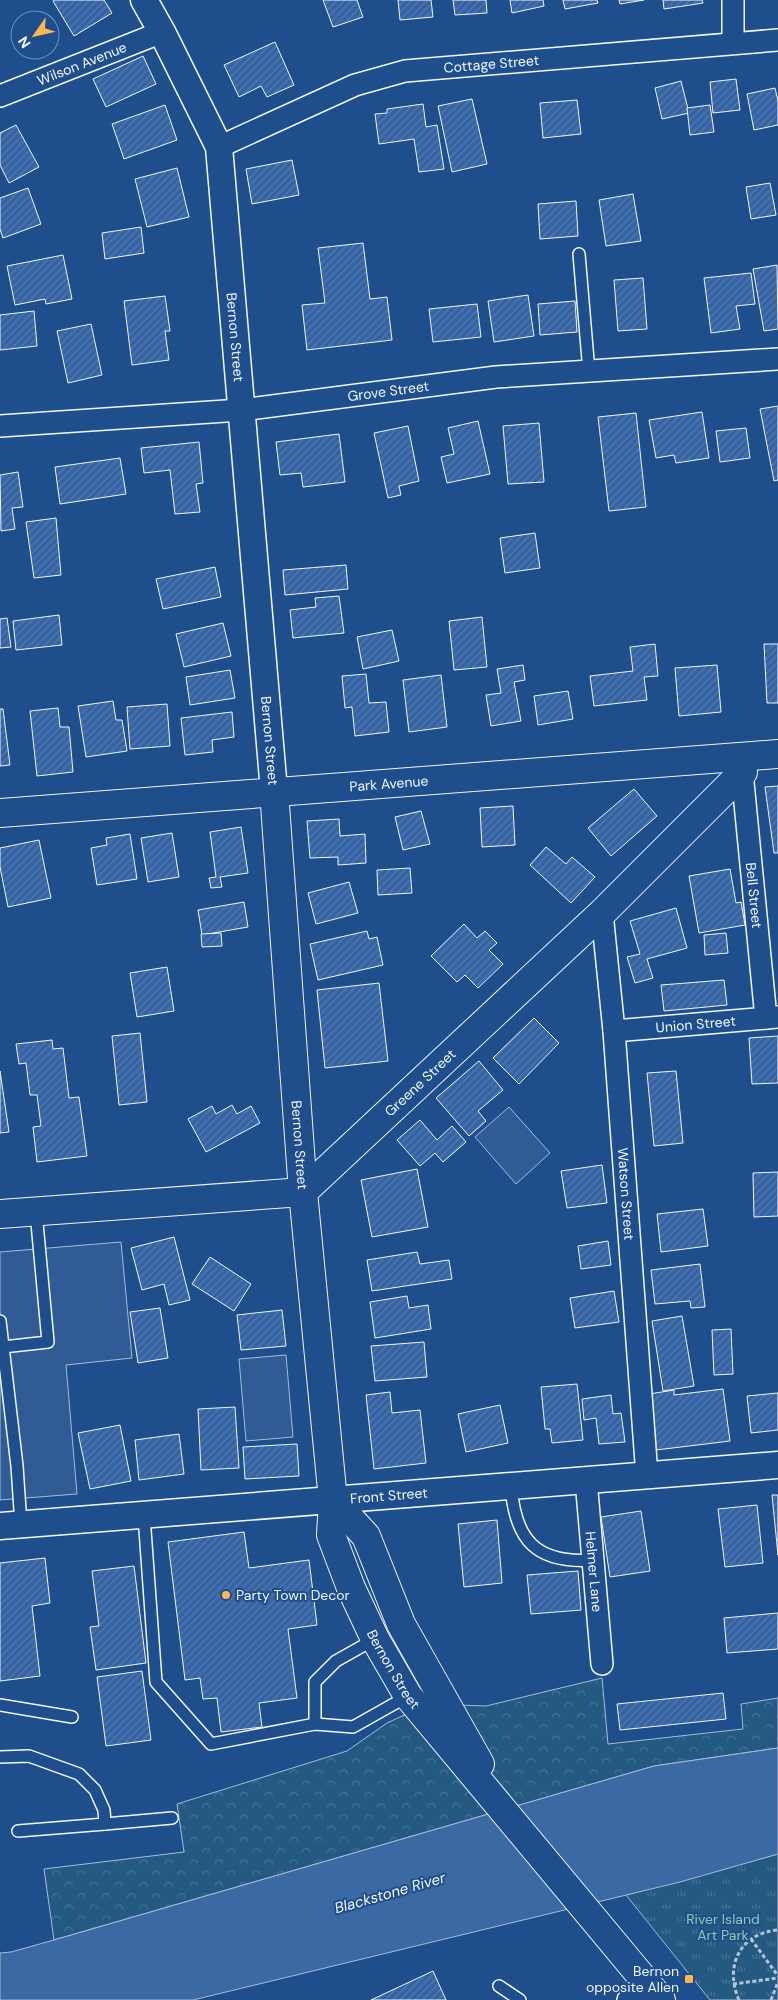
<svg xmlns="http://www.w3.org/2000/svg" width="778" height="2000" font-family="'DM Sans',sans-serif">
	<defs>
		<pattern id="forest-crowns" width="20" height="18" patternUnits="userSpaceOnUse" patternTransform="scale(1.25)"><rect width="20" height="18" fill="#245a82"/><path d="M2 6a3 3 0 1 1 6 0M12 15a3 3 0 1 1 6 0" fill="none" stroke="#447295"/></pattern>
		<pattern id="park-tufts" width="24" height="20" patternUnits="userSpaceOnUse" patternTransform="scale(1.25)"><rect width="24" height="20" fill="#245a82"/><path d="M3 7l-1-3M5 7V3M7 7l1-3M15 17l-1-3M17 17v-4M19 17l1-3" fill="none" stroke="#447295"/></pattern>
		<pattern id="building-hatch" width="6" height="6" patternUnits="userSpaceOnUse" patternTransform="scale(1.25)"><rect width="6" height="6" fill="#3563a3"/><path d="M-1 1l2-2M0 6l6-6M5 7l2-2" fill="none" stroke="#537ab1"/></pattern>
	</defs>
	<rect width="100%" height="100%" fill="#1f4e8c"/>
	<polygon fill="url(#forest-crowns)" stroke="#a8bbd7" points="602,1678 608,1744 743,1729 741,1704 778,1698 778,1748 654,1766 54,1940 44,1869 184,1852 177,1804 347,1751 387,1723 428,1704 486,1706"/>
	<polygon fill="url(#park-tufts)" stroke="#a8bbd7" points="778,1854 778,2000 710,2000 626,1895"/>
	<g fill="#305b95" stroke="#a8bbd7">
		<polygon points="509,1107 550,1153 516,1184 475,1137"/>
		<polygon points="121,1242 132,1358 66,1365 77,1494 0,1500 0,1252"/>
		<polygon points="286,1355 293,1437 246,1441 239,1359"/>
	</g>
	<polygon fill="#3b69a3" stroke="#a8bbd7" points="778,1748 778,1854 680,1882 193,2000 0,2000 0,1953 11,1952 54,1940 654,1766"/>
	<g fill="url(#building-hatch)" stroke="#f2f6ff">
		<polygon points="55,0 104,0 112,13 74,36 53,1"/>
		<polygon points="323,0 357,0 363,17 333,27"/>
		<polygon points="398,0 431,0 433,17 400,20"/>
		<polygon points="453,0 486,0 487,13 455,15"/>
		<polygon points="510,0 543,0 544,6 512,13"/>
		<polygon points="563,0 597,0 598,3 565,9"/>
		<polygon points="619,0 644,0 620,4"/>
		<polygon points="663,0 702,0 703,3 664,9"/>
		<polygon points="275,42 294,85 267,97 261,86 239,97 224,65"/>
		<polygon points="143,56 156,84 106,107 93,79"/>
		<polygon points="736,79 740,110 713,113 710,82"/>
		<polygon points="681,81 689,113 662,119 655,88"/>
		<polygon points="775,88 778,101 778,125 754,130 747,94"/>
		<polygon points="472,99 487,164 452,172 438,106"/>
		<polygon points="577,100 581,134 543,138 540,103"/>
		<polygon points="423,104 426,127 437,125 444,169 419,172 414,139 379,144 375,114 387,113 387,109"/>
		<polygon points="165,105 177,140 124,159 112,124"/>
		<polygon points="710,105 714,132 690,135 687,108"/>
		<polygon points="16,125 39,167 9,183 0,165 0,133"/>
		<polygon points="292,160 299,195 252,204 246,169"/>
		<polygon points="177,168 189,217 147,227 135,179"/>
		<polygon points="770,183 776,215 751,219 746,187"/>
		<polygon points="28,188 41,224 3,238 0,229 0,198"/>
		<polygon points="633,194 641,241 606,246 599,200"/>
		<polygon points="576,201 578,236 540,239 538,204"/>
		<polygon points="141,227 144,253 105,259 102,233"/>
		<polygon points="363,243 370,299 387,297 392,340 307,350 302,305 325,303 318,248"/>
		<polygon points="63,255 72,299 46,304 45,299 15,305 7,266"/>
		<polygon points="777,265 778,329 764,331 753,269"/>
		<polygon points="751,273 755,304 736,306 740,329 711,333 704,278"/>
		<polygon points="643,278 647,329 618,331 614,280"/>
		<polygon points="528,295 534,336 494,342 488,301"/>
		<polygon points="165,296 170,331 165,331 169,360 132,365 124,301"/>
		<polygon points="575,301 577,332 540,335 538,304"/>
		<polygon points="477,304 481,337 433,342 429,309"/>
		<polygon points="34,311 37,346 0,350 0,315"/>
		<polygon points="91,324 102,375 68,383 57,331"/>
		<polygon points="778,406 778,480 774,481 760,409"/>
		<polygon points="702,412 709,458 676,463 674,455 656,458 649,420"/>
		<polygon points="636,413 646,507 609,511 598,417"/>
		<polygon points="478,421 490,474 447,483 441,457 454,454 448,428"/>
		<polygon points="539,423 544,482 508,484 503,426"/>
		<polygon points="408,426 419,481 399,486 401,495 388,498 374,433"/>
		<polygon points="746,428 750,458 720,462 716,431"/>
		<polygon points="339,434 345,482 303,487 301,473 280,475 276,442"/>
		<polygon points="199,442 203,483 196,484 200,512 175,514 170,470 144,473 141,448"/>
		<polygon points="120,458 126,494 60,504 55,467"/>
		<polygon points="18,472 23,507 12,508 15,529 1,531 0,475"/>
		<polygon points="56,518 61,575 34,578 26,522"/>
		<polygon points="535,533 540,568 505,573 500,538"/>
		<polygon points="346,565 348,589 285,595 283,570"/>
		<polygon points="215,567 221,597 163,609 156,579"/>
		<polygon points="339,596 344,633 293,638 290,610 316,607 315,598"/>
		<polygon points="59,615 62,645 16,650 13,621"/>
		<polygon points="482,617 487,667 454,670 449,621"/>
		<polygon points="7,618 11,647 0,648 0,619"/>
		<polygon points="223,623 231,656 184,667 176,634"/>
		<polygon points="392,630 399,661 363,669 357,637"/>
		<polygon points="655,644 658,676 644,677 647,700 594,706 590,676 633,671 630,647"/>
		<polygon points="764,644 778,644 778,703 767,703"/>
		<polygon points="523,665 525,680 514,682 521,721 491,726 486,695 501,693 497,669"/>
		<polygon points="717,665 721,712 679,716 675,668"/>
		<polygon points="230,670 235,698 190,705 186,677"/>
		<polygon points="366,674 369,703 386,702 389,732 355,736 352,707 345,708 342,676"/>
		<polygon points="441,675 447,727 409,732 403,680"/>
		<polygon points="568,691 573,719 538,725 534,696"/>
		<polygon points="113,701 116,720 122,720 127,751 86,757 78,706"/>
		<polygon points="167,704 170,746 130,749 127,707"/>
		<polygon points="58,708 60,727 69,727 73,772 37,776 30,711"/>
		<polygon points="0,709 3,709 10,765 0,766"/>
		<polygon points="232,712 234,737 212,740 213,752 185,755 181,718"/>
		<polygon points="778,786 778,853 774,853 765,787"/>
		<polygon points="634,789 657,816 611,856 588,828"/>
		<polygon points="513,806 515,845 482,847 480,808"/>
		<polygon points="421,811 430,844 403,850 395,817"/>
		<polygon points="339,819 340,836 365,834 366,863 338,865 338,857 310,858 307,821"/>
		<polygon points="241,827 248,873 220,877 222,887 211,888 209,878 216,877 210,832"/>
		<polygon points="172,833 179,877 148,882 141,838"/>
		<polygon points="130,834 137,879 97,885 91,848 107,845 106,838"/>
		<polygon points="39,840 51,898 8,907 0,867 0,848"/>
		<polygon points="546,847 566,864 572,857 595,877 571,903 530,865"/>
		<polygon points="410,868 412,893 378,895 377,870"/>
		<polygon points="730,869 736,903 741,902 745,925 699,933 689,876"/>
		<polygon points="349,882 358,913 316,924 308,893"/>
		<polygon points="244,902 248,927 202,935 198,910"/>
		<polygon points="676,908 687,948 647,959 653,978 635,983 627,957 640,954 630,921"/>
		<polygon points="464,924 477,938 485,931 497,943 489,950 503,964 478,988 465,975 457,982 431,956"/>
		<polygon points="367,931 369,939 377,937 383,965 318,980 310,944"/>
		<polygon points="221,933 222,946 202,947 201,934"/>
		<polygon points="726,933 728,953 705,955 704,935"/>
		<polygon points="167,967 174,1011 137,1017 130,973"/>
		<polygon points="724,980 727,1005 664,1011 661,985"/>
		<polygon points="379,983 388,1061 325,1068 317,990"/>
		<polygon points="534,1018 559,1043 519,1084 493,1058"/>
		<polygon points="140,1033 147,1102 119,1105 112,1036"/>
		<polygon points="778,1036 778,1083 752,1084 749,1038"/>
		<polygon points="52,1040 53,1049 63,1048 69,1098 79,1097 87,1156 37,1162 33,1127 41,1126 37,1095 30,1095 26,1063 19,1064 16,1044"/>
		<polygon points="479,1061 503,1090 478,1111 486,1121 469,1136 436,1098"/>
		<polygon points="0,1071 9,1132 0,1133"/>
		<polygon points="676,1071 683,1143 654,1146 647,1073"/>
		<polygon points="232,1105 237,1114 251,1106 260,1123 206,1152 188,1119 212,1106 216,1114"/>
		<polygon points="420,1120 437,1140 452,1126 466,1142 443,1162 435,1153 420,1166 397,1140"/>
		<polygon points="602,1165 607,1203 567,1208 561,1171"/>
		<polygon points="417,1169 428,1227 372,1237 361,1180"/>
		<polygon points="778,1172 778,1216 754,1217 753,1173"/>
		<polygon points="703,1209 708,1246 661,1252 657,1214"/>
		<polygon points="174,1237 190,1300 169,1305 164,1284 142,1290 131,1248"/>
		<polygon points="608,1241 611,1265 581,1269 578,1246"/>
		<polygon points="417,1252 420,1264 449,1260 452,1279 372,1291 367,1260"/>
		<polygon points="210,1257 251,1284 234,1311 192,1284"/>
		<polygon points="700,1264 705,1307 691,1308 690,1301 655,1304 651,1270"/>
		<polygon points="614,1291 619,1322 575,1328 570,1298"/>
		<polygon points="407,1296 409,1308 428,1305 431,1329 375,1338 370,1302"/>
		<polygon points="160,1308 168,1358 138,1363 130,1312"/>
		<polygon points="282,1310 286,1346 241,1350 237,1315"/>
		<polygon points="682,1316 694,1386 663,1391 652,1321"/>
		<polygon points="731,1329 733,1374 714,1375 712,1330"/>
		<polygon points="424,1342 427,1377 375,1381 371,1346"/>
		<polygon points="577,1384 583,1440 552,1443 550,1429 545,1429 541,1387"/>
		<polygon points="723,1389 730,1441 656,1450 649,1394 674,1390 674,1395"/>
		<polygon points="390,1392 392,1413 420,1410 426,1463 374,1469 366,1395"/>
		<polygon points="778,1393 778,1430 751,1433 747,1396"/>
		<polygon points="611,1395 613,1414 621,1413 625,1442 599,1444 596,1418 584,1420 582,1399"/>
		<polygon points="500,1405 508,1443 466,1452 458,1414"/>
		<polygon points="235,1407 239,1468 201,1470 198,1409"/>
		<polygon points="120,1425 131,1481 90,1489 78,1433"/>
		<polygon points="179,1434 184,1474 139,1480 135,1440"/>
		<polygon points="297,1444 299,1476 245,1479 243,1447"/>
		<polygon points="772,1495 778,1495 778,1555"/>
		<polygon points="757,1505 763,1563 725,1567 718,1509"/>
		<polygon points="641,1511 650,1571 610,1577 601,1517"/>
		<polygon points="497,1520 502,1583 464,1587 458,1524"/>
		<polygon points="244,1532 249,1568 309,1560 317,1625 288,1629 297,1698 259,1703 262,1727 221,1732 217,1698 203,1699 200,1678 185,1680 168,1542"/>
		<polygon points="45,1558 50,1603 32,1606 40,1676 0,1681 0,1563"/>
		<polygon points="134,1566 146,1663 96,1670 90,1627 99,1626 92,1571"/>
		<polygon points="578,1571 581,1610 531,1614 527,1575"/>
		<polygon points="778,1613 778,1649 727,1653 724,1618"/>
		<polygon points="142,1671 151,1740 106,1746 97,1677"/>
		<polygon points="723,1693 726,1719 620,1730 617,1704"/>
		<polygon points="433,1971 446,2000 371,2000"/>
	</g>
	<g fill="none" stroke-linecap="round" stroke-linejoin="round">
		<defs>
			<g id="service">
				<polyline points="579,254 589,372"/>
				<polyline points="0,1321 17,1466 21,1525"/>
				<polyline points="3,1347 48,1342 36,1212"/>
				<path d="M511,1486C515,1540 536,1564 593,1560"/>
				<polyline points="144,1516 156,1682 211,1744 315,1724 353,1727 408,1696"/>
				<polyline points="0,1705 72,1717"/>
				<polyline points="315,1724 315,1682 336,1661 375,1639"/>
				<polyline points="0,1757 29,1756 79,1774 95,1790 104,1810 105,1824 18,1831"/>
				<polyline points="105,1824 172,1818"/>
				<polyline points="499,1986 520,2000"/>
			</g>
			<g id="minor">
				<polyline points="733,0 733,43"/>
				<path id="s1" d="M0,96L162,32"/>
				<path id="s2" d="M219,147L355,85L405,71L778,40"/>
				<path id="s3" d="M0,426L241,410L496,377L778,359"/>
				<path id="s4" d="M741,762L766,1018"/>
				<path id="s5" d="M602,913L614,1031L647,1476"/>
				<path id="s6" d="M614,1031L778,1017"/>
				<path id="s7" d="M586,1480L602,1664"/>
				<polyline points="628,2000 648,1984"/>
			</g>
			<g id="tertiary">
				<path id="s8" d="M144,0L162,32L219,147L274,791"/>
				<path id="s9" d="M0,1526L778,1465"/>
			</g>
			<g id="secondary">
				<path id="s10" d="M274,791L303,1192L333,1500L331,1535L351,1588L375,1639L408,1696L661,2000"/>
				<path id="s11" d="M0,1214L303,1192L602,913L743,772"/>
				<polyline points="333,1500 366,1536 401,1624 480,1764"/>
			</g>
			<g id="primary">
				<path id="s12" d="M0,813L778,754"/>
			</g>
		</defs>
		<use href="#service" stroke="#f2f6ff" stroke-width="14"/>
		<use href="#minor" stroke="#f2f6ff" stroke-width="24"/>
		<use href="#tertiary" stroke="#f2f6ff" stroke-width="29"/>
		<use href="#secondary" stroke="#f2f6ff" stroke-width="30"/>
		<use href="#primary" stroke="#f2f6ff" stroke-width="30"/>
		<g stroke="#b3c4dc" stroke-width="3" stroke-dasharray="4 2.5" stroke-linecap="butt">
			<polyline points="751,1939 778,1976"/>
			<polyline points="733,1984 778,1978"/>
			<path d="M739,2000C724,1966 740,1933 778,1930"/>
			<polyline points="771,2000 778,1982"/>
		</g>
		<use href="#service" stroke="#1f4e8c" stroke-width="11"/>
		<use href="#minor" stroke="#1f4e8c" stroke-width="21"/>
		<use href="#tertiary" stroke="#1f4e8c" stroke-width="26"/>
		<use href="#secondary" stroke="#1f4e8c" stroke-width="28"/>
		<use href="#primary" stroke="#1f4e8c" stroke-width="28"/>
	</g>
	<g fill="#ffb74d" stroke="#1f4e8c" stroke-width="2">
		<circle cx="226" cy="1595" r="5"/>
		<rect x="684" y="1974" width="10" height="10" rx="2.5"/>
	</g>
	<g text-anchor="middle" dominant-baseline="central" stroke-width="4" stroke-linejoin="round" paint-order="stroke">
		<g font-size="14" fill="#f2f6ff" stroke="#1f4e8c">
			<text stroke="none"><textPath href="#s1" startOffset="88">Wilson Avenue</textPath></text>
			<text stroke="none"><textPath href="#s2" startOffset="288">Cottage Street</textPath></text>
			<text stroke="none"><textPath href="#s8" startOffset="356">Bernon Street</textPath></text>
			<text stroke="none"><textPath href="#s3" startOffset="390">Grove Street</textPath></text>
			<text stroke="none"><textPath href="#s8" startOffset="761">Bernon Street</textPath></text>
			<text stroke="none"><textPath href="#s12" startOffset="390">Park Avenue</textPath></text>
			<text stroke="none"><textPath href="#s4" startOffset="134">Bell Street</textPath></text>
			<text stroke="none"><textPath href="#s6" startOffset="82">Union Street</textPath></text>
			<text stroke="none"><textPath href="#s11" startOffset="464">Greene Street</textPath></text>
			<text stroke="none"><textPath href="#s10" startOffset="355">Bernon Street</textPath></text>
			<text stroke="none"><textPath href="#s5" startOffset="282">Watson Street</textPath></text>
			<text stroke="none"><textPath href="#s9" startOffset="390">Front Street</textPath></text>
			<text stroke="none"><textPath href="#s7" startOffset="92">Helmer Lane</textPath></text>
			<text stroke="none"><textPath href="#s10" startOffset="895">Bernon Street</textPath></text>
		</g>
		<g font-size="14" fill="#f2f6ff" stroke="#1f4e8c" text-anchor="start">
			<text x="236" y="1595">Party Town Decor</text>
			<text x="679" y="1971" text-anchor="end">Bernon<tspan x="679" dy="16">opposite Allen</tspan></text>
		</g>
		<g font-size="14" fill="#97c8a6" stroke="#1f4e8c">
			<text x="723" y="1919">River Island<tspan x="723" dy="16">Art Park</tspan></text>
		</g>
		<g font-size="15" font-style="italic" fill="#f2f6ff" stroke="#1f4e8c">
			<text transform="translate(390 1893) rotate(-16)">Blackstone River</text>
		</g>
	</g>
	<g transform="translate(35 35) rotate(236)"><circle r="24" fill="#1f4e8c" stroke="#7391ba"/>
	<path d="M0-4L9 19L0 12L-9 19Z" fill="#ffb74d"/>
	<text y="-8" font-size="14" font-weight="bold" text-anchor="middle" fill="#f2f6ff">N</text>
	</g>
</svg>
